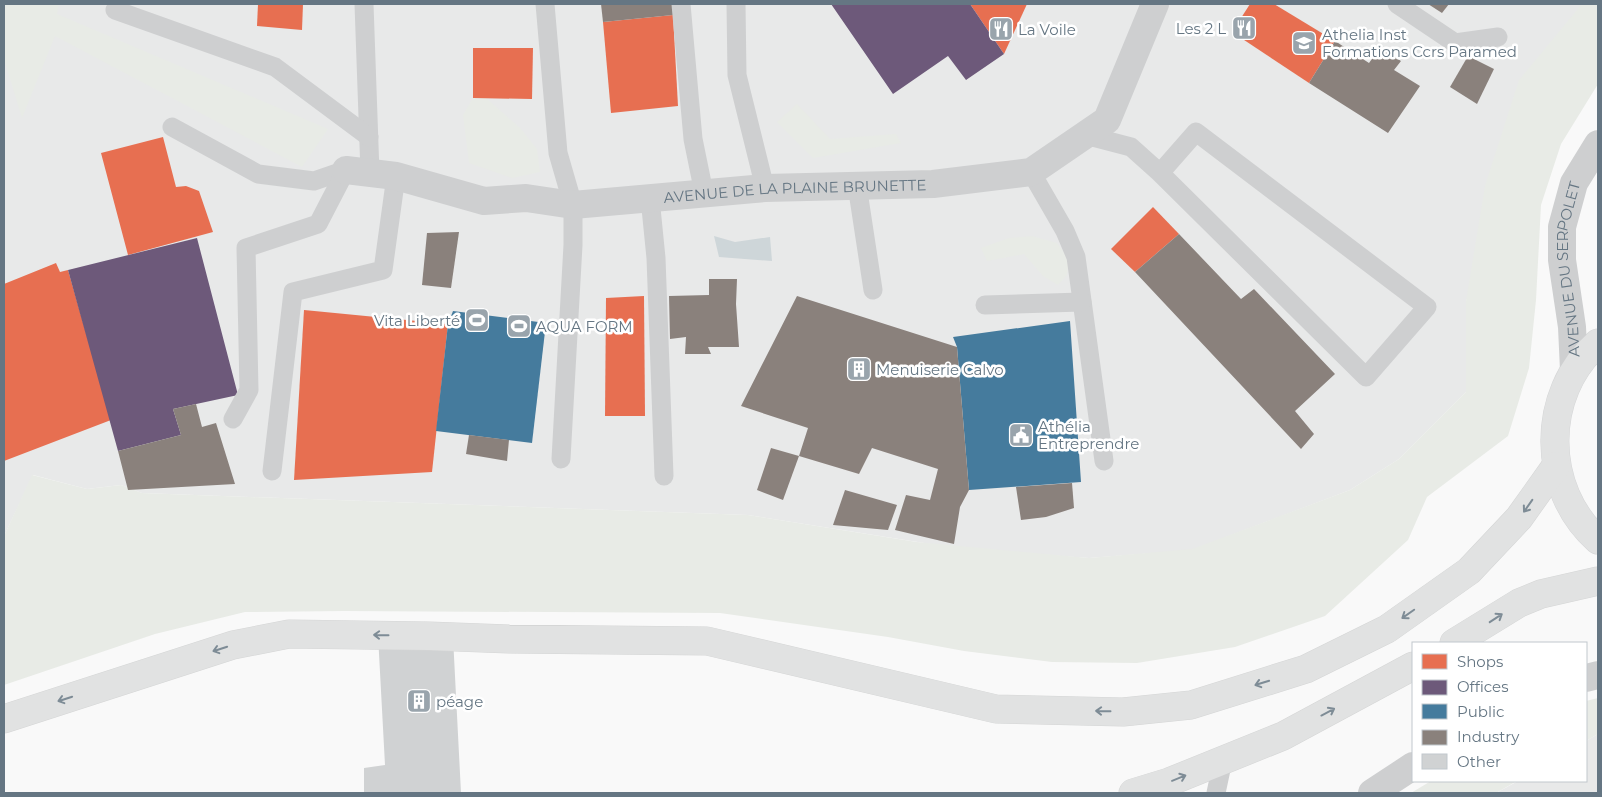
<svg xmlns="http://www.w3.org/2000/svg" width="1602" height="797" font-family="Montserrat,sans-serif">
	<rect width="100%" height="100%" fill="#f9f9f9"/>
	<g fill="#e8e9e9">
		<polygon points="4,4 1598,4 1466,301 1466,392 1399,459 1350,490 1192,550 1089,558 962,549 748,515 142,493 121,485 87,489 33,475 4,536"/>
		<polygon points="1598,734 1598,793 1496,793 1518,781 1586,781 1586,741"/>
	</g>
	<g fill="#e8ebe6">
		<polygon points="4,4 59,4 57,14 328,129 302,167 55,36 22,118 4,59"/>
		<polygon points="1582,4 1598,4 1598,84 1561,144 1541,205 1536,300 1529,368 1508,436 1427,497 1408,540 1325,616 1235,647 1137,663 1052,662 964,651 888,637 720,613 344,611 245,612 155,634 4,685 4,536 32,475 87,489 121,485 142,493 748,515 917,542 1089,558 1192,549 1350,490 1399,459 1466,392 1466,301 1485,186 1519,80"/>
		<polygon points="473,98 486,98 520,128 537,149 540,172 512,178 469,163 463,115"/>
		<polygon points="797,104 830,139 896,134 901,143 813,158 777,122"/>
		<polygon points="1032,236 1057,243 1069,260 1067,275 1058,285 1043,276 1024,254 987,261 981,248 1009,238"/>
		<polygon points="1598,698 1598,734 1586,741 1586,701"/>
		<polygon points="1431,781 1517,781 1496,793 1411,793"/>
	</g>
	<polygon fill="#ced6d9" points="714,236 735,242 770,237 772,261 719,257"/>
	<g fill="#e76f51">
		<polygon points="258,4 303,4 302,30 257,26"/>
		<polygon points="970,4 1027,4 1004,54"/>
		<polygon points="1250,4 1274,4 1335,41 1309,83 1232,32"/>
		<polygon points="673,15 678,106 611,113 603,22"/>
		<polygon points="473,48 533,48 532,99 473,98"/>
		<polygon points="163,137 176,187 186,186 199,191 213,232 128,255 101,153"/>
		<polygon points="1153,207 1179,234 1135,272 1111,249"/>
		<polygon points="56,263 60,272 68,270 111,420 4,461 4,284"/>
		<polygon points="644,296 645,416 605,416 606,298"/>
		<polygon points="304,310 448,324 432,472 294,480"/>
	</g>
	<g fill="#6d597a">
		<polygon points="831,4 970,4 1004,54 966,80 948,56 893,94"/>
		<polygon points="197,238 238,395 173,409 181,435 118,451 68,270"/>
	</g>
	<g fill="#457b9d">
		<polygon points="453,311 546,323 532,443 436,431 448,324"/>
		<polygon points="1070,321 1081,482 969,490 957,347 953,337"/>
	</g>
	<g fill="#8a817c">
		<polygon points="601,4 673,4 673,15 603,22"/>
		<polygon points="1428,4 1449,4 1442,13"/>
		<polygon points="1335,41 1369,63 1380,48 1401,61 1394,70 1420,86 1388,133 1309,83"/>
		<polygon points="1468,56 1494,69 1477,104 1450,87"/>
		<polygon points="459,232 451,288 422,285 427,233"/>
		<polygon points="1179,234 1241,299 1254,289 1335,374 1295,411 1314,434 1301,449 1135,272"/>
		<polygon points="709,279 737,279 736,304 739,347 708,347 711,354 685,354 686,337 670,339 669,296 709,295"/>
		<polygon points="797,296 957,347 969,490 960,507 954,544 895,530 906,495 930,500 938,469 872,448 859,474 799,456 808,428 741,406"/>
		<polygon points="196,404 202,427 216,423 235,484 128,490 118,451 181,435 173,409"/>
		<polygon points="469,435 509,440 507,461 466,454"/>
		<polygon points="771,448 799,456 783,500 757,490"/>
		<polygon points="1072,483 1074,508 1046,517 1021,520 1016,487"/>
		<polygon points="845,490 897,505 888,530 833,525"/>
	</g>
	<polygon fill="#d0d2d3" points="378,635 453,637 461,793 364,793 364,768 385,765"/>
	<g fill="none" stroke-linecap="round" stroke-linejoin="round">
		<defs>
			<path id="primary" d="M1598,343C1540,393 1541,490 1598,540"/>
			<g id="motorway">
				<polyline points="1454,643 1519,603 1541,594 1598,581"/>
				<polyline points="4,719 233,645 289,634 429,636 509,639 707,641 996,709 1123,712 1191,705 1306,669 1387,629 1469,571 1519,518 1556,466"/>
				<polyline points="1133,793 1169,782 1283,736 1413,666"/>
			</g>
		</defs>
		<use href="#primary" stroke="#d5d6d7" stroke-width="29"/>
		<use href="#motorway" stroke="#d5d6d6" stroke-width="29"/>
		<g stroke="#cecfd0" stroke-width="19">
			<polyline points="364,4 370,173"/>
			<polyline points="545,4 558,153 573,205 573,245 561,459"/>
			<polyline points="681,4 693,139 704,193"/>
			<polyline points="736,4 737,75 765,188"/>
			<polyline points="1397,4 1455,43 1498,37"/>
			<polyline points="115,10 275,67 369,137"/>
			<polyline points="172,127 258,174 314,181 346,170"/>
			<polyline points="1085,135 1131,147 1160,173 1366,377 1427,307 1196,132 1160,173"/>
			<polyline points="1031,172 1065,231 1076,257 1104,461"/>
			<polyline points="857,185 873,290"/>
			<polyline points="650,198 656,258 664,476"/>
			<polyline points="985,305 1082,302"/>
			<polyline points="233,419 249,390 246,248 318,224 346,170"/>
			<polyline points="272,471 293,292 383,270 396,176"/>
			<polyline points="1216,793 1223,760"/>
		</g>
		<g stroke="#cecfd0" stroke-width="28">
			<path id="s1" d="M346,170L396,176L484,201L526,198L573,205L765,188L933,184L1031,172L1107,120L1155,4"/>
			<path id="s2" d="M1574,370L1572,327L1562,260V227L1574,183L1598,144"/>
			<polyline points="1586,678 1598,675"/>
			<polyline points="1372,793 1413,766"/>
		</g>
		<use href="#primary" stroke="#e1e2e2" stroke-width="28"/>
		<use href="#motorway" stroke="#e1e2e2" stroke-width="28"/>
	</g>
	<defs><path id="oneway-shaft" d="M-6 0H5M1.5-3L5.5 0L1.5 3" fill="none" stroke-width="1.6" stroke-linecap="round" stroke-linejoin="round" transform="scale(1.25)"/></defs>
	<g stroke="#7e8c96">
		<use href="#oneway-shaft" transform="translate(1528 506) rotate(125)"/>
		<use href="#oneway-shaft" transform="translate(1408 614) rotate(145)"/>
		<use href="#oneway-shaft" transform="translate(1496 618) rotate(-33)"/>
		<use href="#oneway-shaft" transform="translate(381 635) rotate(-179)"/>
		<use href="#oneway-shaft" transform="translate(220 649) rotate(162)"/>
		<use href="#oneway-shaft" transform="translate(1262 683) rotate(163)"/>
		<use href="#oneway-shaft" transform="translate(65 699) rotate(162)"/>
		<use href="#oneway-shaft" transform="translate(1103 711) rotate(-179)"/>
		<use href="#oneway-shaft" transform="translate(1328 712) rotate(-28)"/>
		<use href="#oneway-shaft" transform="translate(1179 778) rotate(-22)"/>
	</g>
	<defs>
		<symbol id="restaurant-square" viewBox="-11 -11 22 22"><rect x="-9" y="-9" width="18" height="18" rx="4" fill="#99a4ac" stroke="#fff"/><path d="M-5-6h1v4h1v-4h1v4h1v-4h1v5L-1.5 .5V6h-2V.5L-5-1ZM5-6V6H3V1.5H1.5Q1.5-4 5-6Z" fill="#fff"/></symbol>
		<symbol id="university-square" viewBox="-11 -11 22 22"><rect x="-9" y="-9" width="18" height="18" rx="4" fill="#99a4ac" stroke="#fff"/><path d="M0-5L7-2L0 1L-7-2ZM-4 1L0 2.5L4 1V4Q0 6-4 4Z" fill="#fff"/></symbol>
		<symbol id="stadium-square" viewBox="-11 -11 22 22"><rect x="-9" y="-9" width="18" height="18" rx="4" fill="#99a4ac" stroke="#fff"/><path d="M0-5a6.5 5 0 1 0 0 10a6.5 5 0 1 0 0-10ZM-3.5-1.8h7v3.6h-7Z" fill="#fff"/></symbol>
		<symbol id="building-square" viewBox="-11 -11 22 22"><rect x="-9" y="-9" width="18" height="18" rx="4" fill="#99a4ac" stroke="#fff"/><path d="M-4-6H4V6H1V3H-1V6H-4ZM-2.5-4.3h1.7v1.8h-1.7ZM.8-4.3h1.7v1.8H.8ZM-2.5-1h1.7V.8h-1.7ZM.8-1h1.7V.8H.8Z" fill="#fff"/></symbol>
		<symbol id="civic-square" viewBox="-11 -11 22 22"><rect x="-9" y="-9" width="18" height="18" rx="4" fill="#99a4ac" stroke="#fff"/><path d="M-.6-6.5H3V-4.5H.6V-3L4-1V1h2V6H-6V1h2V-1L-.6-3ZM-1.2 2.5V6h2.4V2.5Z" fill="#fff"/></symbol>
	</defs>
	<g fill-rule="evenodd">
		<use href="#restaurant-square" x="1230" y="14" width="28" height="28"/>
		<use href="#restaurant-square" x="987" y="15" width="28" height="28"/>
		<use href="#university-square" x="1290" y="29" width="28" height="28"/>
		<use href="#stadium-square" x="463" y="306" width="28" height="28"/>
		<use href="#stadium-square" x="505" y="312" width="28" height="28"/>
		<use href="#building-square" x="845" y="355" width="28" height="28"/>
		<use href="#civic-square" x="1007" y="421" width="28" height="28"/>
		<use href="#building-square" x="405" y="687" width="28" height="28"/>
	</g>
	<g text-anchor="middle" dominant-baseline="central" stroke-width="5" stroke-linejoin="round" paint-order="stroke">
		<g font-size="15" fill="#657683" stroke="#fff" text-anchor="start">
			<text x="1226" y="28" text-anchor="end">Les 2 L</text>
			<text x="1018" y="29">La Voile</text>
			<text x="1322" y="34">Athelia Inst<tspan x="1322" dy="17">Formations Ccrs Paramed</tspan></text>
			<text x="460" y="320" text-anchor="end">Vita Liberté</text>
			<text x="536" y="326">AQUA FORM</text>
			<text x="876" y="369">Menuiserie Calvo</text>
			<text x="1038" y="426">Athélia<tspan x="1038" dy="17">Entreprendre</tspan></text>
			<text x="436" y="701">péage</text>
		</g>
		<g font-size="15" fill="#657683" stroke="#fff">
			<text stroke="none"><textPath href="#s1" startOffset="454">AVENUE DE LA PLAINE BRUNETTE</textPath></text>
			<text stroke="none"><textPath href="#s2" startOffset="102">AVENUE DU SERPOLET</textPath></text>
		</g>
	</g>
	<rect width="1602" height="797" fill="none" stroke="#657683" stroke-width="10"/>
	<rect x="1412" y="642" width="175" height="140" fill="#ffffff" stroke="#c1c8cd"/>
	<rect x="1422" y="654" width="25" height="15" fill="#e76f51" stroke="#c1c8cd"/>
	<text x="1457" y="667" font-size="15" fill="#657683">Shops</text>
	<rect x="1422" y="680" width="25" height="15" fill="#6d597a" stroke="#c1c8cd"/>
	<text x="1457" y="692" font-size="15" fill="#657683">Offices</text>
	<rect x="1422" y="704" width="25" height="15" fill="#457b9d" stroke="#c1c8cd"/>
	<text x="1457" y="717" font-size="15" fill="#657683">Public</text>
	<rect x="1422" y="730" width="25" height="15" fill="#8a817c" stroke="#c1c8cd"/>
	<text x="1457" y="742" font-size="15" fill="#657683">Industry</text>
	<rect x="1422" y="754" width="25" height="15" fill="#d0d2d3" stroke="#c1c8cd"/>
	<text x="1457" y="767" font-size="15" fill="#657683">Other</text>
</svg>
